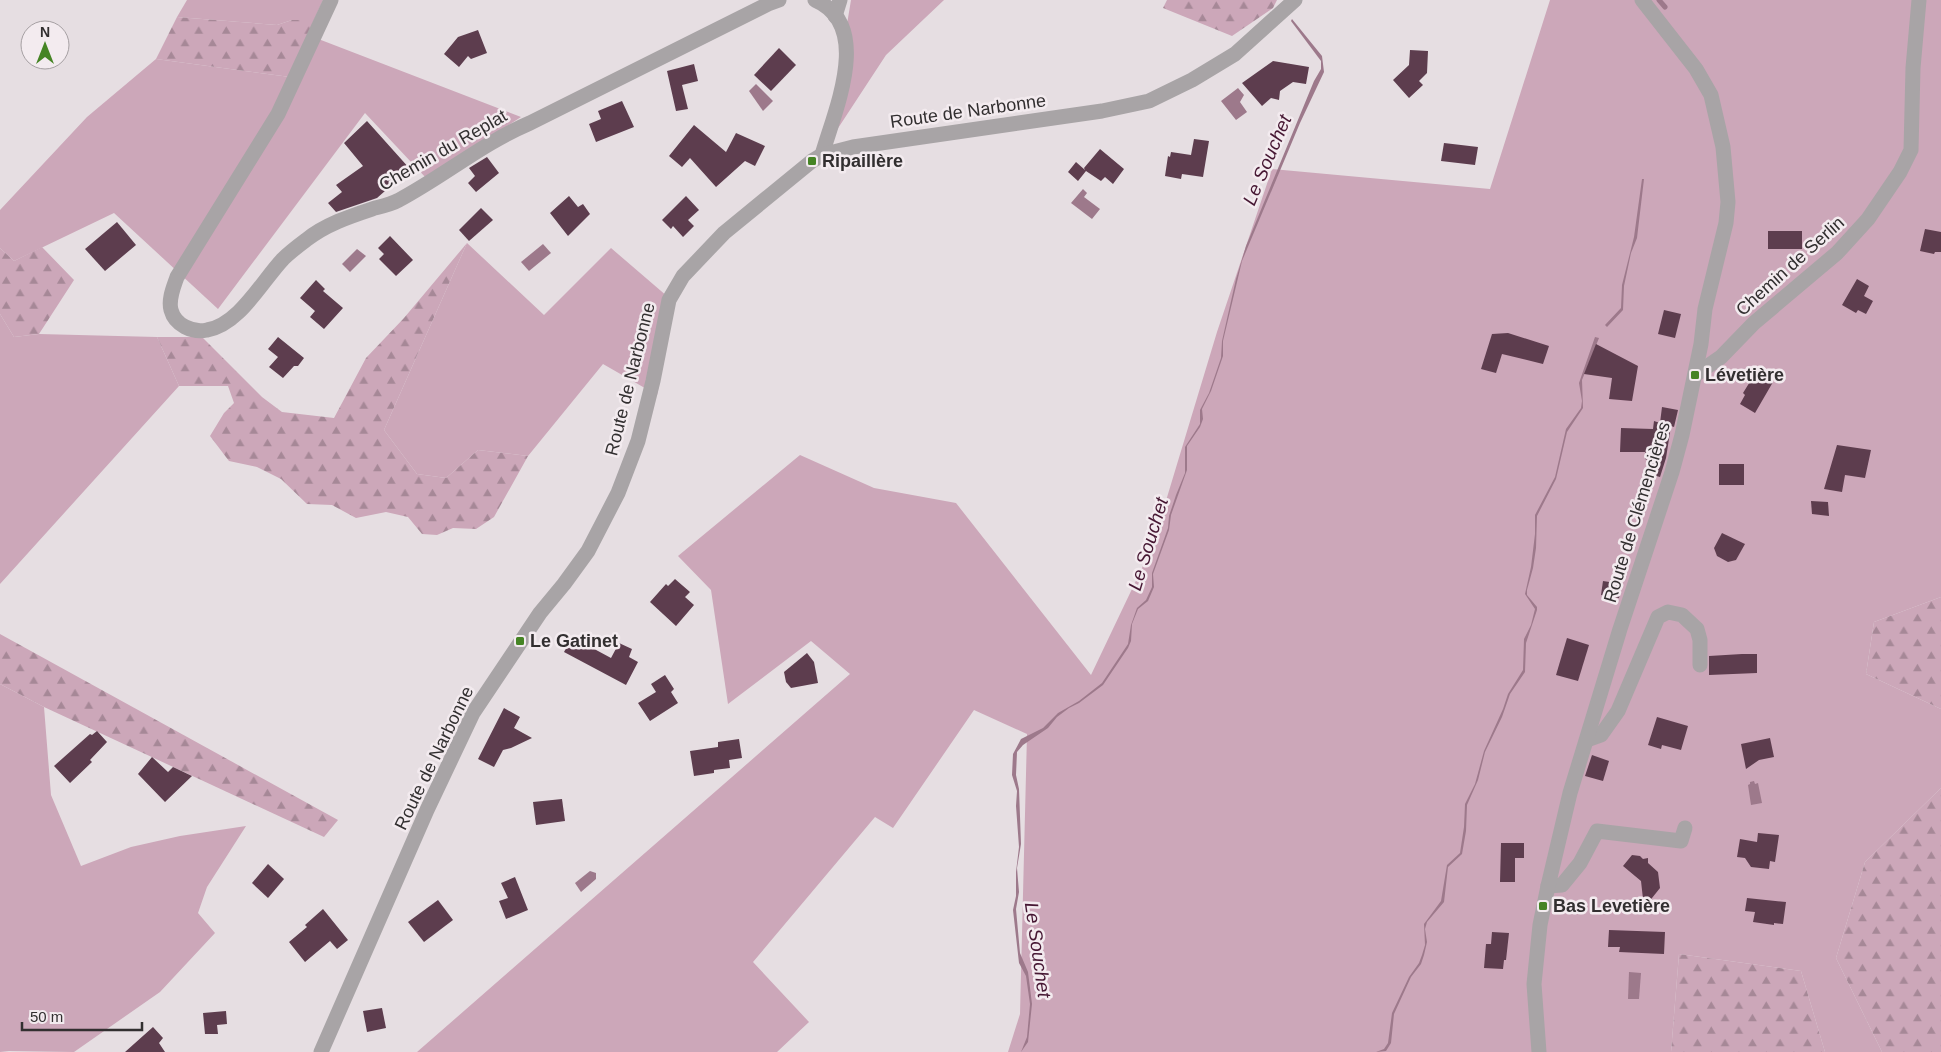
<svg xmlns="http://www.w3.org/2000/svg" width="1941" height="1052" font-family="Arial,sans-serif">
	<defs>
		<pattern id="forest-firs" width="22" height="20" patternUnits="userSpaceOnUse" patternTransform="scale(1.25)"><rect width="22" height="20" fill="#cca7b9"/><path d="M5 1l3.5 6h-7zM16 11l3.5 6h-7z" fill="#a68897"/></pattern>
	</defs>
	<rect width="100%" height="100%" fill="#e6dee2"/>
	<g fill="#cca7b9">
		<polygon points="187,0 323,0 314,20 292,20 277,25 177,17"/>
		<polygon points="851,0 944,0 886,55 827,145"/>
		<polygon points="1550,0 1941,0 1941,597 1874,622 1866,674 1941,709 1941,788 1865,862 1836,958 1882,1052 1825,1052 1801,971 1679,954 1671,1052 1008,1052 1020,1014 1027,734 974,710 893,828 875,817 753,962 809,1022 777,1052 417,1052 850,674 811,641 728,704 711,590 678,556 800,455 874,488 956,503 1091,675 1152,547 1217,332 1272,169 1490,189"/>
		<polygon points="308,35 521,117 427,179 365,113 218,309 114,213 14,261 0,248 0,210 87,117 156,59 290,77"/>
		<polygon points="467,243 544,315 611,248 675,303 657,395 603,364 528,456 478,450 446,478 417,474 384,430"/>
		<polygon points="0,314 14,337 39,334 157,337 179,386 0,584"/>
		<polygon points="0,684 44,707 51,795 81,866 131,847 180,836 246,826 207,887 198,913 215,933 160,992 74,1052 9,1051 0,1052"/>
	</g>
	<g fill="url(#forest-firs)">
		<polygon points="1167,0 1277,0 1273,8 1232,36 1163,8"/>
		<polygon points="177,17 277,25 292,20 314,20 290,77 156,59"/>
		<polygon points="467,243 384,430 417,474 446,478 478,450 528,456 494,517 476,529 453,528 437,535 422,534 408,517 386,512 356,518 332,505 307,504 281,479 257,467 229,461 210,436 224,413 234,403 228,386 179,386 157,337 202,337 262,397 282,412 334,418 366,358 404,318"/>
		<polygon points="42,247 74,280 39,334 14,337 0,314 0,248 14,261"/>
		<polygon points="1941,597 1941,709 1866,674 1874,622"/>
		<polygon points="0,634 338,820 324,837 44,707 0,684"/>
		<polygon points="1941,788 1941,1052 1882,1052 1836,958 1865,862"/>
		<polygon points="1679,954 1801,971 1825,1052 1671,1052"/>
	</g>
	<g fill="#9d798b">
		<polygon points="1292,19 1322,56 1324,72 1300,123 1242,261 1223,341 1223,356 1211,391 1202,409 1203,419 1200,427 1187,446 1187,470 1171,515 1169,530 1153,574 1154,587 1148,601 1138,609 1132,624 1131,641 1128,648 1103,685 1079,703 1069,708 1057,717 1048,728 1023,745 1017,752 1016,775 1019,789 1021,844 1017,868 1019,892 1016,909 1020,953 1028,972 1032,1004 1028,1042 1021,1052 1027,1037 1030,1004 1026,976 1019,963 1013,910 1016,896 1016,872 1019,847 1016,806 1017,791 1012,775 1013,754 1021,739 1043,728 1058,713 1079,701 1102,683 1128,644 1131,625 1137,608 1146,600 1152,587 1152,573 1168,528 1169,516 1176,495 1185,473 1185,447 1200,424 1200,410 1209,393 1221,358 1222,341 1236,279 1246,246 1314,81 1321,69 1321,61 1291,21"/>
		<polygon points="756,84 773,101 763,111 749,91"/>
		<polygon points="1238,88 1244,95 1240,102 1247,112 1236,120 1221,101"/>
		<polygon points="1642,179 1644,179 1637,238 1631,253 1624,286 1623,310 1607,327 1605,325 1621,308 1622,285 1634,237"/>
		<polygon points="1083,189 1087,193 1084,197 1100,209 1092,219 1071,203"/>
		<polygon points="543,244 551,253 529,271 521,262"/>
		<polygon points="357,249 366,256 350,272 342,264"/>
		<polygon points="1595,337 1599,338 1582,380 1583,408 1567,432 1556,479 1537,516 1536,548 1533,568 1527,590 1527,595 1537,607 1537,610 1526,643 1525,672 1510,694 1502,717 1485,752 1478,780 1467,805 1466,831 1462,854 1448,867 1444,902 1427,922 1425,929 1427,942 1424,955 1421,964 1411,977 1394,1014 1391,1043 1386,1051 1376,1052 1384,1049 1388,1043 1392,1013 1409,977 1419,963 1422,955 1425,945 1424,924 1441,901 1447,865 1460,853 1464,827 1465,804 1475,784 1484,751 1503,709 1508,694 1523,670 1524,639 1531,625 1535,609 1525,594 1531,567 1535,534 1535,515 1555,477 1566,429 1581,408 1582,401 1579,383"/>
		<polygon points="1754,781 1755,784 1758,783 1762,803 1751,805 1748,785 1750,784 1750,782"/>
		<polygon points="590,871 596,873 596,879 581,892 575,883"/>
		<polygon points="1629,972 1641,973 1639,999 1628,999"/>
	</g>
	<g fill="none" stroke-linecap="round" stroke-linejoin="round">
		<polyline stroke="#9d798b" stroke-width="5" points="1659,0 1665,7"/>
	</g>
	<g fill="#5d3d4e">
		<polygon points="478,30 487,53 471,59 468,56 459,67 444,54 458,37"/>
		<polygon points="779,48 796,65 771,91 754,75"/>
		<polygon points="1410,50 1428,51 1427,73 1419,81 1423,85 1409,98 1393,80 1409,65"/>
		<polygon points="1273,61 1309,67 1306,84 1293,82 1280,91 1279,100 1271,98 1262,106 1242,83"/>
		<polygon points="694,64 698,81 682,85 688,109 676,111 667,71"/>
		<polygon points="622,101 634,127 596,142 589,124 601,119 598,111"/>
		<polygon points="367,121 410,169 377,198 336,212 328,203 342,192 336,185 363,166 344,143"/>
		<polygon points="694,125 726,152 736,133 765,146 755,166 745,161 716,187 690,158 682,167 669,156"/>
		<polygon points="1194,139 1209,141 1203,177 1182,174 1181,179 1165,176 1168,156 1170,157 1171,152 1191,155"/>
		<polygon points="1444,143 1478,147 1475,165 1441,161"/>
		<polygon points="1100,149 1124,169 1113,184 1105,177 1101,181 1086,171 1078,181 1068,172 1076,162 1085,170 1084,168"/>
		<polygon points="487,157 499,173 476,192 468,183 475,176 469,168"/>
		<polygon points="569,196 578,207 583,204 590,214 568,236 550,213"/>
		<polygon points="686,196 699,210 688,220 694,226 683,237 673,226 671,229 662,220"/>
		<polygon points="481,208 493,220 469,241 459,230"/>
		<polygon points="117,222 136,245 105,271 85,249"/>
		<polygon points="1925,229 1941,232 1941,252 1935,252 1934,254 1920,251"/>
		<rect x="1768" y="231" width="34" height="18"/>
		<polygon points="390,236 413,260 396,276 379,259 384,254 378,248"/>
		<polygon points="1857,279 1869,286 1864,296 1873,301 1866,314 1858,310 1856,313 1842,305"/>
		<polygon points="316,280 325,289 323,291 343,308 324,329 310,317 315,311 300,298"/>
		<polygon points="1664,310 1681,314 1675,338 1658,334"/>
		<polygon points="1508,333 1549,346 1543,364 1502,354 1496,373 1481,369 1492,334"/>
		<polygon points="278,337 304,358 298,366 294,366 283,378 269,367 278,357 268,349"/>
		<polygon points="1596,344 1638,366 1632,401 1609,399 1612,378 1584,374"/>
		<polygon points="1756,372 1773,382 1755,413 1740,404 1745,395 1743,393"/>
		<polygon points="1662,407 1678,410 1674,427 1671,426 1666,458 1660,477 1646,473 1648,460 1645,459 1645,452 1620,452 1621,428 1653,429 1654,421 1660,423"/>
		<polygon points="1837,445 1871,450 1865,478 1845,475 1842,492 1824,489"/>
		<rect x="1719" y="464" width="25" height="21"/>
		<polygon points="1811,501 1828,502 1829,516 1812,514"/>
		<polygon points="1722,533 1745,544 1736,560 1728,562 1717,556 1714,548"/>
		<polygon points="675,579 690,592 685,597 694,605 676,626 650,602 666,584 668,586"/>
		<polygon points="1603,581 1622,584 1619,598 1601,595"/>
		<polygon points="572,637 611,658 619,643 632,649 629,657 638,662 626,685 564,652"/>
		<polygon points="1567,638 1589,645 1578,681 1556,675"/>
		<polygon points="807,653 814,662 818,683 791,688 786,682 784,672"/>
		<polygon points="1742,654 1757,654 1757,673 1709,675 1709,656"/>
		<polygon points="665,675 674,689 671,692 678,703 650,721 638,703 656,692 651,684"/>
		<polygon points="504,708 520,717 514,728 532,738 511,748 503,750 494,767 478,759"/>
		<polygon points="1657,717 1688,726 1681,750 1662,745 1661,749 1648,745"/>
		<polygon points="97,731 107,742 90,760 92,762 70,783 54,766 90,734 92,735"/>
		<polygon points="1770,738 1774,757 1759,760 1746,769 1741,744"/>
		<polygon points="739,739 742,758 729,760 730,768 714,770 714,773 694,776 690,751 718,747 718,742"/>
		<polygon points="1592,755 1609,761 1603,781 1585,776"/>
		<polygon points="152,757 168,772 173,767 192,776 165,802 138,774"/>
		<polygon points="562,799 565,821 536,825 533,802"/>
		<polygon points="1758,833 1779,835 1775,862 1770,861 1769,869 1751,867 1745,858 1737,857 1740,839 1757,842"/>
		<polygon points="1501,843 1524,843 1524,858 1515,858 1515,882 1500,882"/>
		<polygon points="1632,855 1640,856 1643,859 1648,858 1648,863 1658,872 1660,888 1644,908 1641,881 1623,866"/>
		<polygon points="268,864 284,879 268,898 252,883"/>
		<polygon points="515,877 528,910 506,919 499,901 508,898 501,883"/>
		<polygon points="1747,898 1786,902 1783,924 1774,923 1774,925 1753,922 1755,912 1745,911"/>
		<polygon points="438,900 453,920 424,942 408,922"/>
		<polygon points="323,909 348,940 337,949 330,941 305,962 289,942 307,927 305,925"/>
		<polygon points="1609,930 1665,932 1664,954 1619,952 1620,947 1608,947"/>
		<polygon points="1492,932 1509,933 1506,960 1504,960 1503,969 1484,968 1486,944 1491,944"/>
		<polygon points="382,1008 386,1028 367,1032 363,1011"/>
		<polygon points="226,1011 227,1024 217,1025 218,1034 205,1034 203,1013"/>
		<polygon points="153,1027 163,1038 159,1043 165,1052 125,1052"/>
	</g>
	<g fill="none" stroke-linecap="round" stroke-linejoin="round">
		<g stroke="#a8a4a6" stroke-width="15">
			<path d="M331,0L278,114L177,277C174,286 168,299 171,310C175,325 192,333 207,330C239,325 262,281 283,259C290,252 298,246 306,240C326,224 351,216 375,208C383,206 392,204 399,200C444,176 483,143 530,123L768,4L779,0"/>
			<path d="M815,0C874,25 834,112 822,155"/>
			<polyline points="835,16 840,0"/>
			<polyline points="1695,375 1721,357 1754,323 1837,253 1868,219 1900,172 1911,150 1913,68 1919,0"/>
			<polyline points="1587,740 1601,735 1618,711 1658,617 1668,612 1682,615 1697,629 1700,640 1700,665"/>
			<polyline points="1548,886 1562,885 1580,863 1597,831 1681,841 1685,828"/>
			<polyline points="321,1052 427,810 473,713 540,613 564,584 588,551 618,493 638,441 653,381 669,300 683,276 724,233 812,161 822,155 853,147 1102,111 1149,101 1192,80 1235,54 1295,0"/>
			<polyline points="1539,1052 1534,984 1540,925 1548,886 1570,793 1620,629 1672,472 1682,435 1701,344 1705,309 1726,223 1728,202 1723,147 1711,95 1696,69 1642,0"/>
		</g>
	</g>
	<g fill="#458424" stroke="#f3ebef" stroke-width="2">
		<rect x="807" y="156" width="10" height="10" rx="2.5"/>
		<rect x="1690" y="370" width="10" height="10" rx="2.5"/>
		<rect x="515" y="636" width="10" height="10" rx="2.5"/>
		<rect x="1538" y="901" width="10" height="10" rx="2.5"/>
	</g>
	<g text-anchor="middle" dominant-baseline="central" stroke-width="5" stroke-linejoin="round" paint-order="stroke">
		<g font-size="18" fill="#322f30" stroke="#f3ebef">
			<text transform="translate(968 111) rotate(-8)">Route de Narbonne</text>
			<text transform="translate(443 150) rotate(-30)">Chemin du Replat</text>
			<text transform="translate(1790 266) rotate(-42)">Chemin de Serlin</text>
			<text transform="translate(630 379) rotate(-76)">Route de Narbonne</text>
			<text transform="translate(1637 512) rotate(-73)">Route de Clémencières</text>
			<text transform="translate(434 758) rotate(-64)">Route de Narbonne</text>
		</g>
		<g font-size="18" font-weight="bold" fill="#322f30" stroke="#f3ebef" text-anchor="start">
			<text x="822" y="161">Ripaillère</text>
			<text x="1705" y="375">Lévetière</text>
			<text x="530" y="641">Le Gatinet</text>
			<text x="1553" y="906">Bas Levetière</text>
		</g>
		<g font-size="19" font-style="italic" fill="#461733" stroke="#f3ebef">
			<text transform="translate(1267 160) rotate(-67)">Le Souchet</text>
			<text transform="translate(1148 544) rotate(-73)">Le Souchet</text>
			<text transform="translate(1038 950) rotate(82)">Le Souchet</text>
		</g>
	</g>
	<g transform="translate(45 45)"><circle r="24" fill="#f3ebef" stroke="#a6a0a3"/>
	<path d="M0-4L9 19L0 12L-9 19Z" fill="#458424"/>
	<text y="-8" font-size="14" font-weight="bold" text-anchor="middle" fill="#322f30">N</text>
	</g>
	<path d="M22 1022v8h120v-8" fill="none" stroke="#322f30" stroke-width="2.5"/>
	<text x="30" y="1022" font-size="15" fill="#322f30" stroke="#f3ebef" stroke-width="4" paint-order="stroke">50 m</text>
</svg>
